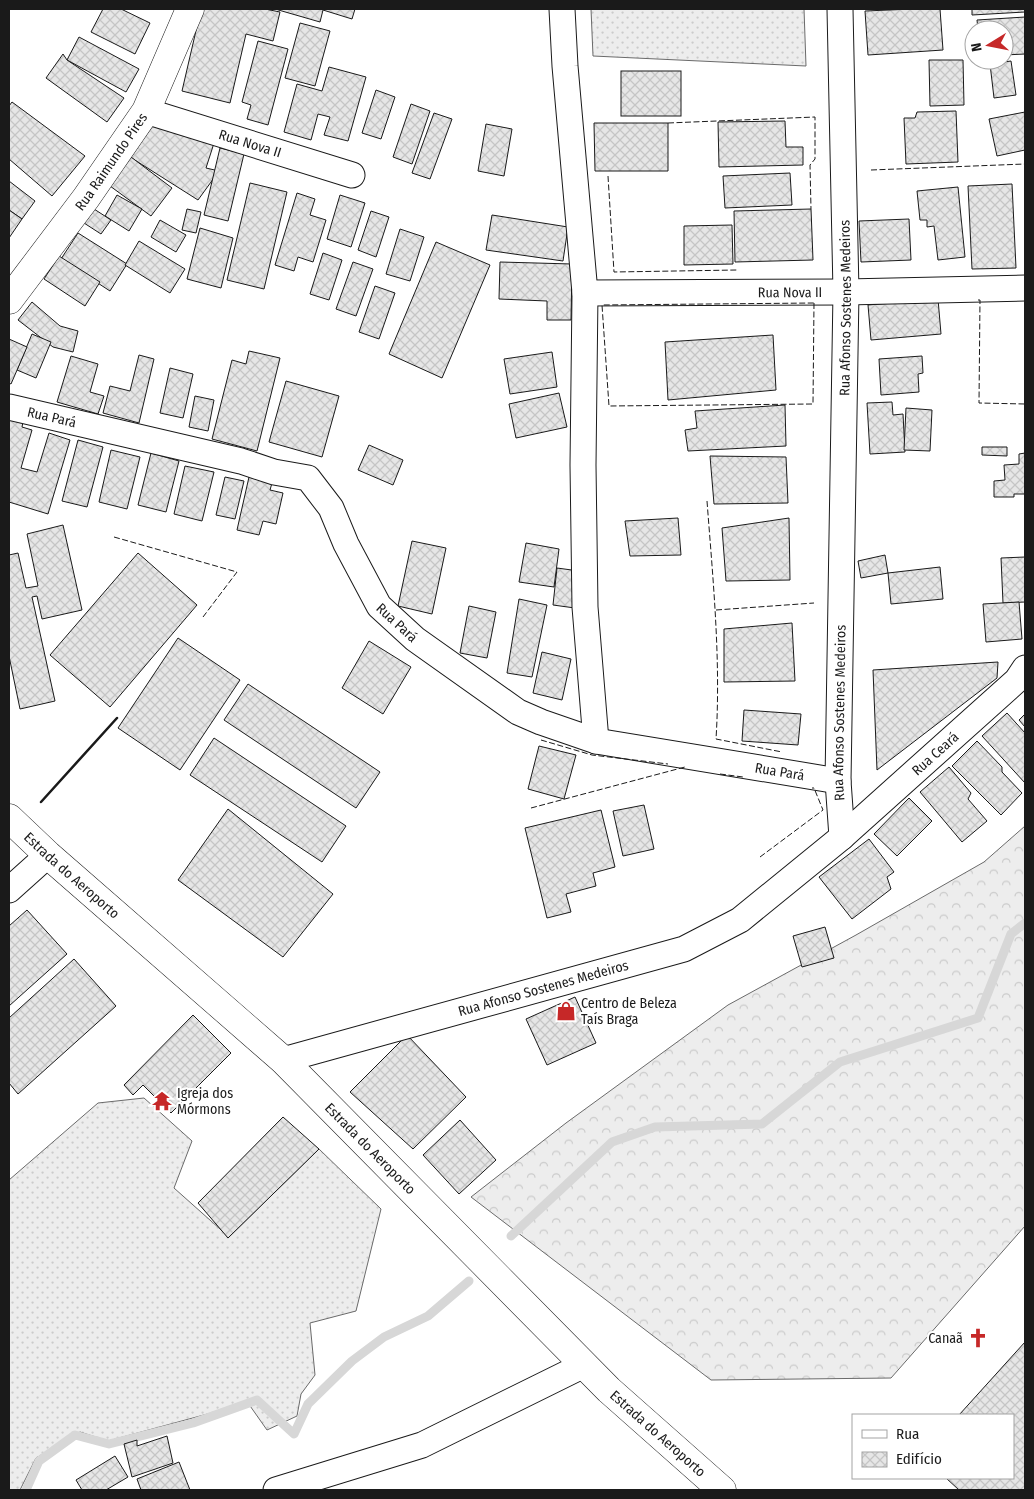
<svg xmlns="http://www.w3.org/2000/svg" width="1034" height="1499" font-family="'Fira Sans Condensed',sans-serif">
	<defs>
		<pattern id="grass-dots" width="8" height="8" patternUnits="userSpaceOnUse" patternTransform="scale(1.25)"><rect width="8" height="8" fill="#ededed"/><path d="M2 2h.1M6 6h.1" fill="none" stroke="#cbcbcb" stroke-width="1.8" stroke-linecap="round"/></pattern>
		<pattern id="forest-crowns" width="20" height="18" patternUnits="userSpaceOnUse" patternTransform="scale(1.25)"><rect width="20" height="18" fill="#ededed"/><path d="M2 6a3 3 0 1 1 6 0M12 15a3 3 0 1 1 6 0" fill="none" stroke="#cbcbcb"/></pattern>
		<pattern id="building-cross-hatch" width="8" height="8" patternUnits="userSpaceOnUse" patternTransform="scale(1.25)"><rect width="8" height="8" fill="#e6e6e6"/><path d="M0 0l8 8M0 8l8-8" fill="none" stroke="#c5c5c5"/></pattern>
	</defs>
	<rect width="100%" height="100%" fill="#fff"/>
	<g fill="url(#grass-dots)" stroke="#6a6a6a">
		<polygon points="591,9 804,9 806,66 593,56"/>
		<polygon points="144,1098 192,1141 174,1188 229,1237 319,1149 381,1209 356,1311 310,1323 315,1375 301,1394 297,1416 267,1430 248,1403 108,1441 80,1432 36,1458 20,1490 9,1490 9,1180 98,1103"/>
	</g>
	<polygon fill="url(#forest-crowns)" stroke="#6a6a6a" points="1025,826 1025,1226 891,1378 711,1380 471,1197 566,1123 728,1005 856,935 984,862"/>
	<g fill="none" stroke-linecap="round" stroke-linejoin="round">
		<g stroke="#d7d7d7" stroke-width="9">
			<polyline points="511,1236 612,1142 655,1127 762,1124 840,1062 978,1018 1011,934 1025,923"/>
			<polyline points="26,1490 39,1461 75,1435 109,1444 193,1423 257,1400 294,1434 308,1404 352,1361 384,1337 428,1316 469,1281"/>
		</g>
	</g>
	<g fill="url(#building-cross-hatch)" stroke="#1a1a1a">
		<polygon points="103,9 121,9 150,23 135,54 91,32"/>
		<polygon points="201,9 265,9 280,12 273,41 246,34 230,103 182,91"/>
		<polygon points="275,9 355,9 352,19 323,10 320,22"/>
		<polygon points="913,9 940,9 943,50 868,55 865,11"/>
		<polygon points="972,9 1025,9 1025,12 972,15"/>
		<polygon points="1025,17 1025,54 1004,55 1004,30 978,30 977,20"/>
		<polygon points="300,23 330,31 315,86 285,78"/>
		<polygon points="79,37 139,69 126,92 67,60"/>
		<polygon points="258,41 288,49 268,125 247,119 251,105 242,102"/>
		<polygon points="63,54 67,60 124,98 107,122 46,78"/>
		<polygon points="929,60 963,60 964,105 930,106"/>
		<polygon points="1011,61 1016,95 994,98 990,64"/>
		<polygon points="329,67 366,77 348,141 324,135 330,117 318,114 311,140 284,132 297,84 322,91"/>
		<rect x="621" y="71" width="60" height="45"/>
		<polygon points="376,90 395,97 381,139 362,133"/>
		<polygon points="12,102 85,156 52,196 9,159 9,106"/>
		<polygon points="411,104 430,111 412,164 393,157"/>
		<polygon points="956,111 958,162 906,164 904,118 915,118 917,112"/>
		<polygon points="1025,112 1025,150 997,156 989,119"/>
		<polygon points="434,113 452,119 430,179 412,173"/>
		<polygon points="156,121 215,140 206,168 219,171 198,200 130,157"/>
		<polygon points="785,121 786,147 803,147 803,165 719,167 718,122"/>
		<polygon points="594,123 668,123 668,171 595,171"/>
		<polygon points="486,124 512,129 504,176 478,171"/>
		<polygon points="220,148 244,154 228,221 204,215"/>
		<polygon points="131,157 172,188 151,216 110,186"/>
		<polygon points="790,173 792,205 725,208 723,176"/>
		<polygon points="9,181 35,201 22,219 9,210"/>
		<polygon points="250,183 287,192 264,289 227,280"/>
		<polygon points="1012,184 1016,268 972,269 968,186"/>
		<polygon points="958,187 965,257 938,260 934,226 927,227 927,220 920,220 917,191"/>
		<polygon points="297,193 315,199 310,215 326,220 313,262 298,257 294,271 275,265"/>
		<polygon points="117,195 142,209 129,231 105,216"/>
		<polygon points="340,195 365,203 351,247 327,239"/>
		<polygon points="94,209 111,220 101,234 84,223"/>
		<polygon points="187,209 201,212 196,233 182,230"/>
		<polygon points="811,209 813,260 735,262 734,211"/>
		<polygon points="9,210 22,219 9,238"/>
		<polygon points="371,211 389,217 376,257 358,250"/>
		<polygon points="492,215 568,227 563,261 486,250"/>
		<polygon points="909,219 911,260 861,262 859,221"/>
		<polygon points="160,220 186,235 176,252 151,237"/>
		<polygon points="732,225 733,264 684,265 684,226"/>
		<polygon points="200,228 233,238 221,288 187,279"/>
		<polygon points="400,229 424,237 410,281 386,274"/>
		<polygon points="78,233 127,264 110,291 61,259"/>
		<polygon points="139,241 185,269 170,293 125,265"/>
		<polygon points="436,242 490,265 442,378 389,354"/>
		<polygon points="323,253 342,260 329,300 310,294"/>
		<polygon points="59,256 100,282 85,306 44,279"/>
		<polygon points="353,262 373,269 356,316 336,309"/>
		<polygon points="500,262 572,264 571,320 547,320 547,301 499,299"/>
		<polygon points="375,286 395,293 379,339 359,332"/>
		<polygon points="938,299 941,334 871,340 868,305"/>
		<polygon points="32,302 60,326 78,331 73,352 53,347 18,320"/>
		<polygon points="32,334 51,342 36,378 17,370"/>
		<polygon points="773,335 776,390 668,400 665,342"/>
		<polygon points="9,339 27,347 11,384 9,383"/>
		<polygon points="249,351 280,358 257,451 212,439 232,360 246,364"/>
		<polygon points="552,352 557,387 510,394 504,359"/>
		<polygon points="139,355 154,359 139,423 103,413 110,386 130,391"/>
		<polygon points="71,356 98,364 90,392 104,396 98,414 57,402"/>
		<polygon points="922,356 923,373 918,374 919,392 881,395 879,359"/>
		<polygon points="170,368 193,374 183,418 160,413"/>
		<polygon points="286,381 339,396 322,457 269,442"/>
		<polygon points="559,393 567,427 516,438 509,404"/>
		<polygon points="195,396 214,400 208,431 189,427"/>
		<polygon points="892,402 893,415 903,414 905,452 870,454 867,403"/>
		<polygon points="785,405 786,446 688,451 685,430 697,428 695,411"/>
		<polygon points="906,408 932,410 930,451 904,450"/>
		<polygon points="9,418 23,422 22,427 32,430 21,468 37,472 49,433 70,440 48,514 9,502"/>
		<polygon points="78,440 103,447 87,507 62,501"/>
		<polygon points="369,445 403,460 393,485 358,470"/>
		<polygon points="982,447 1007,447 1007,456 982,455"/>
		<polygon points="111,450 140,457 127,509 99,502"/>
		<polygon points="151,453 179,461 166,512 138,505"/>
		<polygon points="1025,453 1025,494 1014,494 1014,497 994,497 994,481 1005,480 1004,465 1019,464 1019,454"/>
		<polygon points="710,456 786,457 788,503 714,504"/>
		<polygon points="185,466 214,472 202,521 174,514"/>
		<polygon points="225,477 244,481 235,519 216,515"/>
		<polygon points="249,477 272,483 270,490 283,493 276,524 263,521 259,535 237,530"/>
		<polygon points="678,518 681,555 630,556 625,521"/>
		<polygon points="789,518 790,580 726,581 722,528"/>
		<polygon points="63,525 82,610 42,619 37,596 32,597 55,701 20,709 9,656 9,555 18,553 26,588 38,586 27,534"/>
		<polygon points="412,541 446,548 432,614 398,606"/>
		<polygon points="526,543 559,549 554,587 519,582"/>
		<polygon points="138,553 197,605 110,707 50,655"/>
		<polygon points="885,555 888,573 861,578 858,561"/>
		<polygon points="1025,557 1025,602 1003,603 1001,558"/>
		<polygon points="940,567 943,599 891,604 888,573"/>
		<polygon points="557,568 579,571 575,608 553,605"/>
		<polygon points="519,599 547,605 532,677 507,673"/>
		<polygon points="1019,602 1022,639 986,642 983,604"/>
		<polygon points="469,606 496,612 487,658 460,653"/>
		<polygon points="792,623 795,681 724,682 724,629"/>
		<polygon points="178,638 240,680 180,770 118,728"/>
		<polygon points="369,641 411,667 383,714 342,688"/>
		<polygon points="542,652 571,659 562,700 533,693"/>
		<polygon points="998,662 997,678 877,770 873,670"/>
		<polygon points="248,684 380,772 356,808 224,720"/>
		<polygon points="744,710 801,714 798,745 742,741"/>
		<polygon points="1007,713 1025,733 1025,783 982,736"/>
		<polygon points="1025,714 1025,727 1019,720"/>
		<polygon points="214,738 346,826 322,862 190,775"/>
		<polygon points="977,741 1002,767 1002,772 1022,793 1001,815 952,766"/>
		<polygon points="539,746 576,755 564,799 528,789"/>
		<polygon points="949,767 971,793 968,799 987,821 962,842 920,792"/>
		<polygon points="909,798 932,821 897,856 874,834"/>
		<polygon points="644,805 654,849 623,856 613,811"/>
		<polygon points="228,809 333,894 283,957 178,880"/>
		<polygon points="601,810 615,867 593,873 596,886 566,894 571,912 547,918 525,828"/>
		<polygon points="869,839 894,872 887,877 891,889 852,919 819,877"/>
		<polygon points="27,910 67,954 9,1006 9,926"/>
		<polygon points="825,927 834,958 802,967 793,936"/>
		<polygon points="74,959 116,1006 18,1094 9,1083 9,1018"/>
		<polygon points="575,997 596,1043 547,1065 526,1019"/>
		<polygon points="193,1015 231,1053 171,1113 143,1085 133,1095 124,1085"/>
		<polygon points="407,1035 466,1097 413,1149 350,1092"/>
		<polygon points="283,1117 319,1149 228,1238 198,1203"/>
		<polygon points="460,1120 496,1160 459,1194 423,1155"/>
		<polygon points="1025,1342 1025,1490 959,1490 946,1478 1013,1478 1013,1415 959,1415"/>
		<polygon points="167,1436 173,1463 132,1477 124,1444 137,1440 137,1446"/>
		<polygon points="115,1456 128,1477 106,1490 82,1490 76,1480"/>
		<polygon points="179,1462 190,1490 141,1490 137,1479"/>
	</g>
	<g fill="none" stroke-linecap="round" stroke-linejoin="round">
		<defs>
			<g id="minor">
				<polyline points="562,9 565,66 585,293 583,465 585,607 596,741"/>
				<path id="s1" d="M146,111L352,175"/>
				<path id="s2" d="M585,293L846,292L1025,288"/>
				<path id="s3" d="M9,407L241,461L274,472L308,478L331,508L346,544L379,606L415,639L518,712L541,722L596,741L838,781"/>
				<path id="s4" d="M842,837L1017,680L1025,668"/>
				<polyline points="9,890 48,855"/>
				<path id="s5" d="M283,1060L684,949L740,920L842,837L838,781L846,292L840,9"/>
				<polyline points="276,1490 422,1445 584,1365"/>
			</g>
			<g id="tertiary">
				<path id="s6" d="M9,300L86,198L146,111L190,9"/>
				<path id="s7" d="M9,818L48,855L283,1060L609,1390L722,1490"/>
			</g>
		</defs>
		<use href="#minor" stroke="#1a1a1a" stroke-width="27"/>
		<use href="#tertiary" stroke="#1a1a1a" stroke-width="29"/>
		<use href="#minor" stroke="#fff" stroke-width="25"/>
		<use href="#tertiary" stroke="#fff" stroke-width="28"/>
		<g stroke="#1a1a1a" stroke-width="1" stroke-dasharray="6 2.5" stroke-linecap="butt">
			<polyline points="668,123 815,117 815,159 810,165 811,209"/>
			<polyline points="871,170 1025,164"/>
			<polyline points="608,176 614,272 737,270"/>
			<polyline points="978,300 980,300 979,403 1025,404"/>
			<polygon points="814,303 813,404 609,406 602,305"/>
			<path d="M707,501C713,580 721,660 716,739L782,752"/>
			<polyline points="114,537 237,572 203,617"/>
			<polyline points="716,610 814,603"/>
			<polyline points="541,740 592,755 668,764"/>
			<polyline points="720,774 743,777"/>
			<polyline points="531,808 685,767"/>
			<polyline points="760,857 823,810 814,788 812,788"/>
		</g>
		<polyline stroke="#1a1a1a" stroke-width="2.5" points="41,802 117,718"/>
	</g>
	<defs>
		<symbol id="shop-bare" viewBox="-9 -9 18 18"><path d="M-5-2.5h2.3a2.7 3.5 0 0 1 5.4 0H5L5.5 6h-11ZM-1.5-2.5h3a1.5 2.3 0 0 0-3 0Z" fill="#c62828" stroke="#fff" stroke-width="2.5" paint-order="stroke"/></symbol>
		<symbol id="temple-bare" viewBox="-9 -9 18 18"><path d="M0-6L5-2H3V0L6.5 2.5H4V6H1.5V3h-3V6H-4V2.5H-6.5L-3 0V-2H-5Z" fill="#c62828" stroke="#fff" stroke-width="2.5" paint-order="stroke"/></symbol>
		<symbol id="church-bare" viewBox="-9 -9 18 18"><path d="M-1.2-6h2.4v3.5h3.3v2.4h-3.3V6h-2.4V-.1h-3.3v-2.4h3.3Z" fill="#c62828" stroke="#fff" stroke-width="2.5" paint-order="stroke"/></symbol>
	</defs>
	<g fill-rule="evenodd">
		<use href="#shop-bare" x="552" y="997" width="28" height="28"/>
		<use href="#temple-bare" x="148" y="1087" width="28" height="28"/>
		<use href="#church-bare" x="964" y="1324" width="28" height="28"/>
	</g>
	<g text-anchor="middle" dominant-baseline="central" stroke-width="4" stroke-linejoin="round" paint-order="stroke">
		<g font-size="14" fill="#1a1a1a" stroke="#fff">
			<text stroke="none"><textPath href="#s1" startOffset="109">Rua Nova II</textPath></text>
			<text stroke="none"><textPath href="#s6" startOffset="172">Rua Raimundo Pires</textPath></text>
			<text stroke="none"><textPath href="#s2" startOffset="205">Rua Nova II</textPath></text>
			<text stroke="none"><textPath href="#s5" startOffset="1140">Rua Afonso Sostenes Medeiros</textPath></text>
			<text stroke="none"><textPath href="#s3" startOffset="44">Rua Pará</textPath></text>
			<text stroke="none"><textPath href="#s3" startOffset="479">Rua Pará</textPath></text>
			<text stroke="none"><textPath href="#s5" startOffset="735">Rua Afonso Sostenes Medeiros</textPath></text>
			<text stroke="none"><textPath href="#s4" startOffset="125">Rua Ceará</textPath></text>
			<text stroke="none"><textPath href="#s3" startOffset="899">Rua Pará</textPath></text>
			<text stroke="none"><textPath href="#s7" startOffset="85">Estrada do Aeroporto</textPath></text>
			<text stroke="none"><textPath href="#s5" startOffset="270">Rua Afonso Sostenes Medeiros</textPath></text>
			<text stroke="none"><textPath href="#s7" startOffset="490">Estrada do Aeroporto</textPath></text>
			<text stroke="none"><textPath href="#s7" startOffset="895">Estrada do Aeroporto</textPath></text>
		</g>
		<g font-size="14" fill="#1a1a1a" stroke="#fff" text-anchor="start">
			<text x="581" y="1003">Centro de Beleza<tspan x="581" dy="16">Taís Braga</tspan></text>
			<text x="177" y="1093">Igreja dos<tspan x="177" dy="16">Mórmons</tspan></text>
			<text x="963" y="1338" text-anchor="end">Canaã</text>
		</g>
	</g>
	<rect width="1034" height="1499" fill="none" stroke="#1a1a1a" stroke-width="20"/>
	<rect x="852" y="1414" width="162" height="65" fill="#ffffff" stroke="#a3a3a3"/>
	<rect x="862" y="1430" width="25" height="8" fill="#ffffff" stroke="#a3a3a3"/>
	<text x="896" y="1439" font-size="15" fill="#1a1a1a">Rua</text>
	<rect x="862" y="1452" width="25" height="15" fill="url(#building-cross-hatch)" stroke="#a3a3a3"/>
	<text x="896" y="1464" font-size="15" fill="#1a1a1a">Edifício</text>
	<g transform="translate(989 45) rotate(260)"><circle r="24" fill="#ffffff" stroke="#a3a3a3"/>
	<path d="M0-4L9 19L0 12L-9 19Z" fill="#c62828"/>
	<text y="-8" font-size="14" font-weight="bold" text-anchor="middle" fill="#1a1a1a">N</text>
	</g>
</svg>
